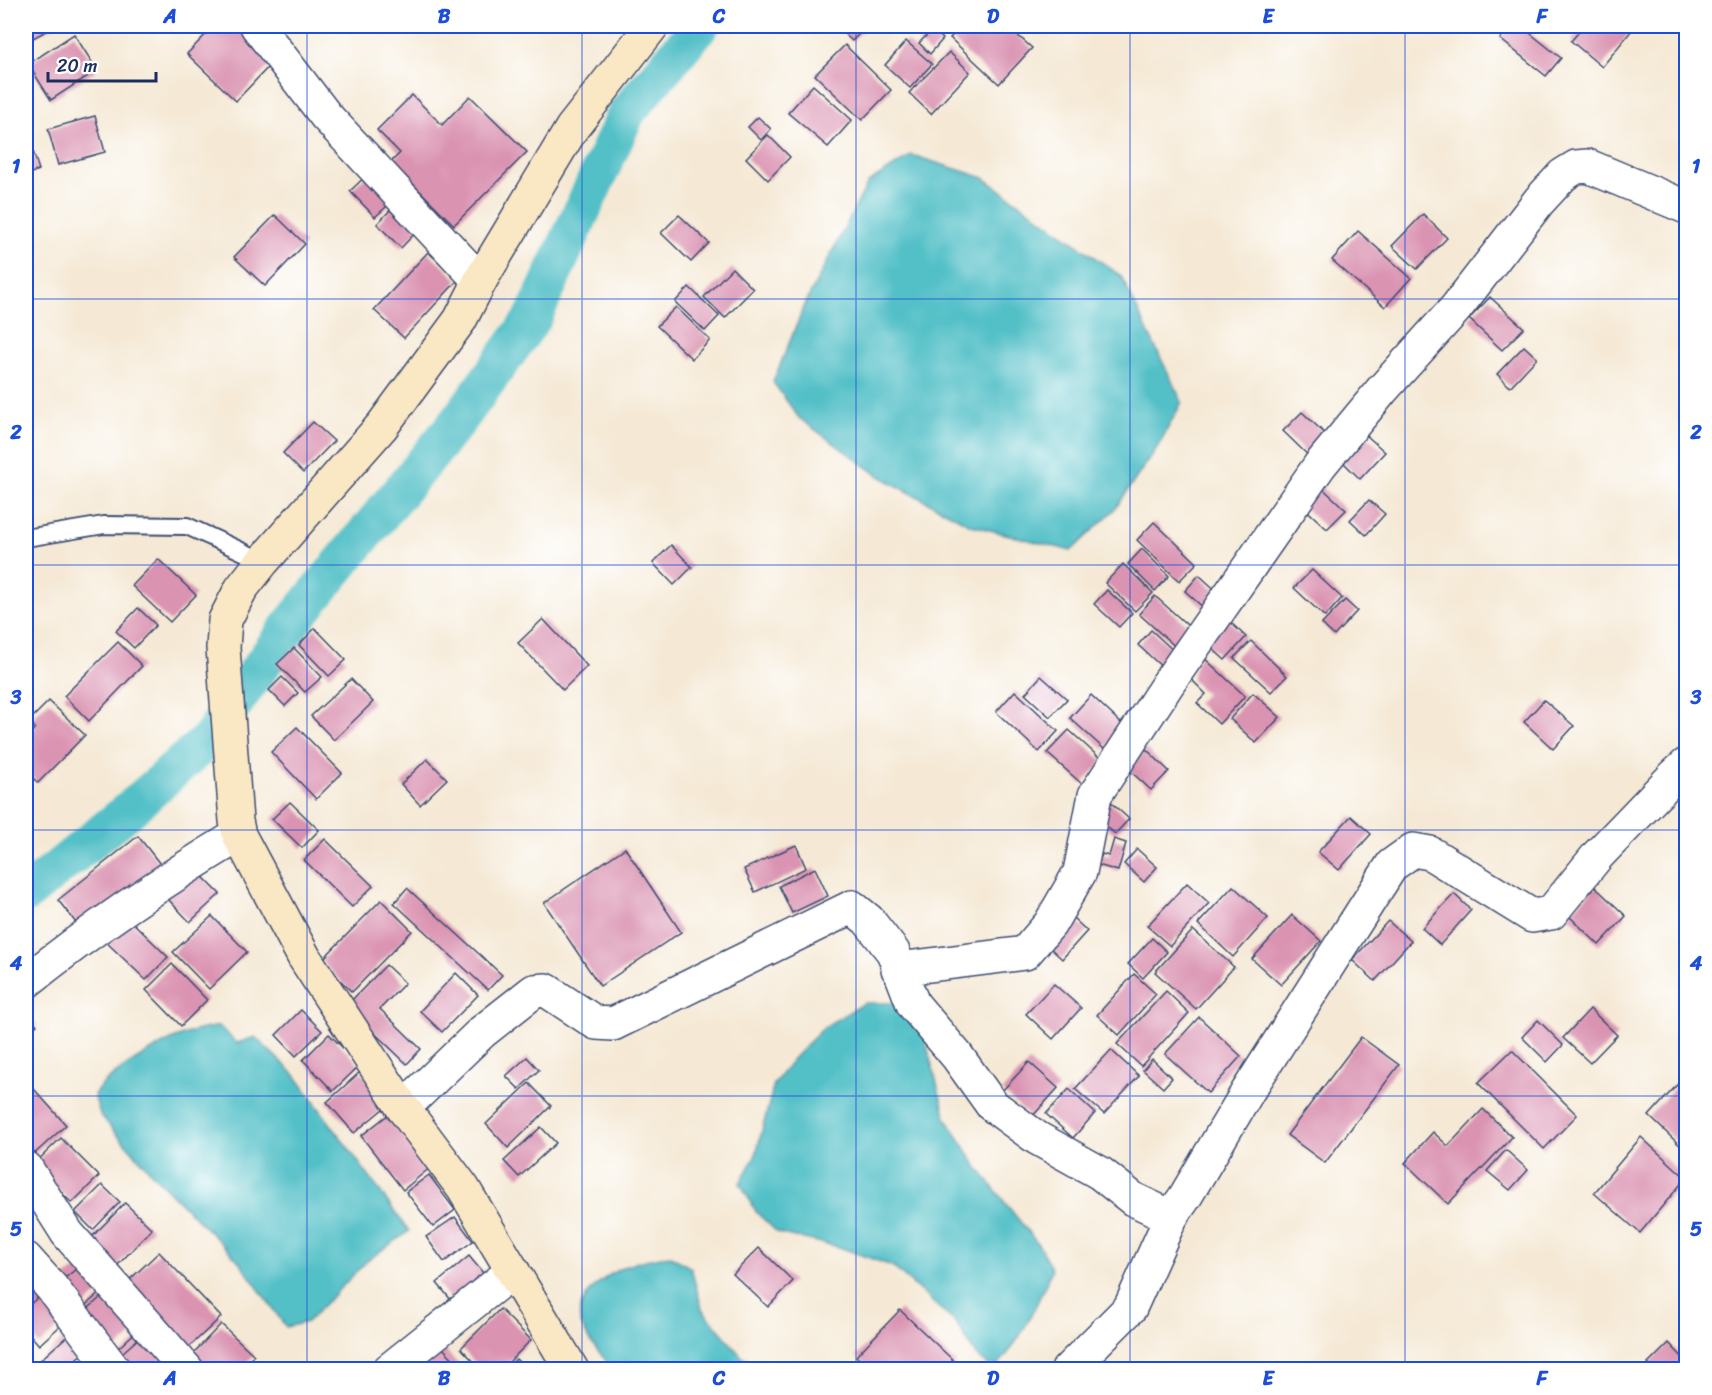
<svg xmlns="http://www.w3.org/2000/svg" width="1712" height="1395" font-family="Sriracha,sans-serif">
	<rect width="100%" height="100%" fill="#fff"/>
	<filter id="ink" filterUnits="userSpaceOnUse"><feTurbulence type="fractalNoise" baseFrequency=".0167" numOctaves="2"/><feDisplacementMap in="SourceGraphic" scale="12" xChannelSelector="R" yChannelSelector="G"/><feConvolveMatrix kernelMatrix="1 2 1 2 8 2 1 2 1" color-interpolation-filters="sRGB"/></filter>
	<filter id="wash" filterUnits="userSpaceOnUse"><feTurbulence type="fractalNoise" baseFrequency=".008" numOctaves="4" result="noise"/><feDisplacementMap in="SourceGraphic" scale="24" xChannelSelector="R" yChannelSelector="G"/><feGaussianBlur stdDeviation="1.35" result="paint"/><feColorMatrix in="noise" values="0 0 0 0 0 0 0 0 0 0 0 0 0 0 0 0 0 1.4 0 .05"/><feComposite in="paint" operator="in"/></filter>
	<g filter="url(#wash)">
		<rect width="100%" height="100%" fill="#f5e9d5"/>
		<g fill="#52c0c7" stroke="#367892" stroke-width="1.5">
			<polygon points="912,155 984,178 1121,276 1182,402 1158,446 1115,509 1071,551 971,525 881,477 799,418 773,382 807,300 868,183"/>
			<path d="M864,1003H897L921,1023L946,1118L978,1168L1040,1247L1052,1270C1037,1303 1023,1338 998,1365H988L976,1355L956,1323L892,1266L839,1247L778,1233L757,1213L740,1183L756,1154L774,1084L791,1061L824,1027Z"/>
			<path d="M219,1026L237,1043L255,1037L294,1074L409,1231L368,1260L307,1322L286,1327L238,1260L159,1181L114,1131L100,1114L94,1095C107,1074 167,1039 192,1032C200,1029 210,1028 219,1026Z"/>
			<path d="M671,1256L691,1268L702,1309L742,1357L761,1369H613C603,1357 582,1334 580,1319C576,1293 614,1269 635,1263C647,1259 659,1257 671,1256Z"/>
		</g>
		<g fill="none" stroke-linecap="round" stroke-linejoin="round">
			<polyline stroke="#52c0c7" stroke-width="38" points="26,894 128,811 209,739 290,625 458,421 533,318 627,112 700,26"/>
		</g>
		<g id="blocks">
			<g fill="#da93b1">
				<polygon points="26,26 55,26 26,42"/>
				<polygon points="214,26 238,26 274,61 236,101 187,54"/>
				<polygon points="836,26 867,26 852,41"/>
				<polygon points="962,26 1007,26 1032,48 999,84 950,38"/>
				<polygon points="1511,26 1521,26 1561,58 1546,76 1500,39"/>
				<polygon points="1584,26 1626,26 1632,30 1602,67 1571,41"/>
				<polygon points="933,29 943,39 930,54 919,43"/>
				<polygon points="74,34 97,70 51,100 28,64"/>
				<polygon points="906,41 932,64 910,88 885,65"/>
				<polygon points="845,45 891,90 862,120 815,75"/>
				<polygon points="949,52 970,72 931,114 909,93"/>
				<polygon points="813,85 852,120 828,147 788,113"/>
				<polygon points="412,95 442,125 470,96 527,152 454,225 391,162 400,153 377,130"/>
				<polygon points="95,116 105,152 58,165 48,129"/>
				<polygon points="758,117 771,129 761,140 748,127"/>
				<polygon points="768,135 790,157 768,180 746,158"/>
				<polygon points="29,139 39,170 26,175 26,140"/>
				<polygon points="370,172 395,199 375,217 350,191"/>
				<polygon points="395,205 419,229 401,248 377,224"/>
				<polygon points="1423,214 1447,238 1417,269 1392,246"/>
				<polygon points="275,215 305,244 265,286 234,257"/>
				<polygon points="679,215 709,243 691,262 661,233"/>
				<polygon points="1358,231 1411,278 1385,307 1332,260"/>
				<polygon points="428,252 458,280 404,338 374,310"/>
				<polygon points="732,268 753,289 725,318 704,297"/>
				<polygon points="689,287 719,316 705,331 675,302"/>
				<polygon points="1490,297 1524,328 1502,350 1469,319"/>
				<polygon points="676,307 710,340 692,359 657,326"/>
				<polygon points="1524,346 1537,358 1510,387 1497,374"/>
				<polygon points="1302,412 1334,442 1315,462 1283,431"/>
				<polygon points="313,422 334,441 303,473 283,453"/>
				<polygon points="1366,435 1385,452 1360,479 1342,461"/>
				<polygon points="1318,484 1346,510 1327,529 1299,503"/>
				<polygon points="1369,500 1385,514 1366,535 1350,520"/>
				<polygon points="1154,522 1197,563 1179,581 1137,540"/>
				<polygon points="671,545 692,567 674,585 653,563"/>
				<polygon points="1142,549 1169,576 1155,591 1128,564"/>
				<polygon points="158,559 196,595 170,622 132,586"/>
				<polygon points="1123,564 1153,593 1135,611 1105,583"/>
				<polygon points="1312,570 1342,598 1325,617 1294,588"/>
				<polygon points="1199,575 1221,595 1207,611 1185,591"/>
				<polygon points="1107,590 1132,613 1119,627 1094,604"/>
				<polygon points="1155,596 1195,632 1179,650 1139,614"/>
				<polygon points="1345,600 1357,611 1334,636 1322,624"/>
				<polygon points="138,608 156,625 134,648 116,631"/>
				<polygon points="543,619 587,666 563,690 518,643"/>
				<polygon points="1227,619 1246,637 1225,660 1205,642"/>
				<polygon points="315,628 346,660 329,676 299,645"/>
				<polygon points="1151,630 1177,654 1164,669 1138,645"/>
				<polygon points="1251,641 1287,676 1271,692 1234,658"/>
				<polygon points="118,642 142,666 89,721 64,696"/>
				<polygon points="294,648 322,677 305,692 277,664"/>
				<polygon points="1200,654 1245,696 1219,724 1197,703 1206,694 1191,679"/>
				<polygon points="1041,676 1067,699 1050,717 1025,694"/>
				<polygon points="282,677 298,693 285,706 269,690"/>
				<polygon points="351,679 373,702 334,740 311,716"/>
				<polygon points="1015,691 1058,731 1039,752 996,712"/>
				<polygon points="1253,693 1280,717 1256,743 1230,719"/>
				<polygon points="1091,695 1124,726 1104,749 1070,718"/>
				<polygon points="1544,700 1574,726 1553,749 1524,722"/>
				<polygon points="49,701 85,735 38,783 26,771 26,738 35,728 29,721"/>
				<polygon points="297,727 342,773 316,799 271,752"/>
				<polygon points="1069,730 1103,761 1082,784 1047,753"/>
				<polygon points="1146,749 1169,771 1151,790 1128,769"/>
				<polygon points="427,759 447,779 420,805 401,784"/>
				<polygon points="1107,799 1129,819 1115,834 1093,814"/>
				<polygon points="290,802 319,830 302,848 272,819"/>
				<polygon points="1351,816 1371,834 1339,870 1318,852"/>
				<polygon points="138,836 160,864 80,928 58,900"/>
				<polygon points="325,839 373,886 352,907 304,860"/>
				<polygon points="1114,839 1126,843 1118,871 1098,865 1102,854 1109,856"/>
				<polygon points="796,845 806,868 755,892 744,869"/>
				<polygon points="625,848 681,932 600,986 544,903"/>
				<polygon points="1137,849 1157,867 1144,882 1124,864"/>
				<polygon points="193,867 220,894 190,922 164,895"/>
				<polygon points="815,868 828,896 792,913 779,886"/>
				<polygon points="1187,883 1209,903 1170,946 1147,926"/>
				<polygon points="1233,886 1268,918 1233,957 1198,924"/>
				<polygon points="1595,887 1626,916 1599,945 1568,915"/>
				<polygon points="407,888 502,975 488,990 394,903"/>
				<polygon points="1454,894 1471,910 1440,945 1422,928"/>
				<polygon points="381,900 412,931 352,992 321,961"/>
				<polygon points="1292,915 1321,941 1281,985 1252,959"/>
				<polygon points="126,916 168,957 146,980 103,939"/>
				<polygon points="212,916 247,952 209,989 173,952"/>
				<polygon points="1073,918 1087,931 1062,959 1047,945"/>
				<polygon points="1388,921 1411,941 1375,981 1352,960"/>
				<polygon points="1193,930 1234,967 1196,1009 1155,972"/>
				<polygon points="1152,938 1167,952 1143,978 1128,964"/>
				<polygon points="172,964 207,1000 181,1026 146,990"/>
				<polygon points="386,965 405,983 380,1009 421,1049 407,1064 346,1006"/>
				<polygon points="456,973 478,995 442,1032 420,1011"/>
				<polygon points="1134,974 1156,994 1119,1035 1097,1015"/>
				<polygon points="1054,984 1081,1008 1053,1039 1026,1014"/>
				<polygon points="1166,991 1189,1013 1141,1066 1117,1044"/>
				<polygon points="1590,1009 1617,1035 1590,1063 1563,1038"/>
				<polygon points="301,1010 322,1031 296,1056 276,1035"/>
				<polygon points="26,1012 37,1025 26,1035"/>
				<polygon points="1199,1017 1241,1056 1208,1093 1165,1054"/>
				<polygon points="1538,1020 1563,1045 1547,1062 1522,1037"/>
				<polygon points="329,1034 360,1065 333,1091 303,1060"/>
				<polygon points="1361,1037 1399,1065 1325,1163 1287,1135"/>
				<polygon points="1111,1050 1139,1076 1104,1114 1075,1089"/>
				<polygon points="1512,1050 1577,1115 1544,1149 1478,1083"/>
				<polygon points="527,1057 539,1070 519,1089 506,1076"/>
				<polygon points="1152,1059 1172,1078 1163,1088 1143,1070"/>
				<polygon points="1029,1062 1058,1088 1031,1118 1002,1091"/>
				<polygon points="361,1071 389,1104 354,1133 327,1102"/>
				<polygon points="1686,1075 1686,1151 1649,1116"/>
				<polygon points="26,1080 66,1125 31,1157 26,1151"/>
				<polygon points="529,1083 551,1106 508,1148 486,1124"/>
				<polygon points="1069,1089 1095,1113 1073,1138 1046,1114"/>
				<polygon points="1483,1109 1512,1137 1448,1204 1405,1163 1433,1132 1448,1146"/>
				<polygon points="389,1114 431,1167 403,1190 361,1136"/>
				<polygon points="541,1127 556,1143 519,1177 504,1161"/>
				<polygon points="1641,1137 1686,1178 1640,1233 1594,1193"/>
				<polygon points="61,1138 99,1176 72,1203 33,1165"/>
				<polygon points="1506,1150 1528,1170 1510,1190 1487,1171"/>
				<polygon points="429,1175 455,1210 433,1227 406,1192"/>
				<polygon points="102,1185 120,1202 93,1230 75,1212"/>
				<polygon points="125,1203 152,1229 116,1267 89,1240"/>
				<polygon points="455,1217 473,1241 444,1262 426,1237"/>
				<polygon points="759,1248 793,1281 768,1307 733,1274"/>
				<polygon points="159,1252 221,1317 187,1349 125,1284"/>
				<polygon points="469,1256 488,1279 456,1306 437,1283"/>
				<polygon points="86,1261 107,1287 76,1313 55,1286"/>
				<polygon points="109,1290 142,1326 115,1351 82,1314"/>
				<polygon points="45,1291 69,1318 39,1345 26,1330 26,1308"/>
				<polygon points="500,1309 531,1340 501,1370 482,1370 461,1348"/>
				<polygon points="900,1310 956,1363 950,1370 870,1370 856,1356"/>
				<polygon points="221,1324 254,1355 240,1370 195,1370 186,1361"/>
				<polygon points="74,1330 89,1347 64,1370 29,1370"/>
				<polygon points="147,1331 170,1359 158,1370 122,1370 114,1360"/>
				<polygon points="438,1343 464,1370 412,1370"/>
				<polygon points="1669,1343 1686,1361 1686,1366 1683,1370 1654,1370 1648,1364"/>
				<polygon points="92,1354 106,1370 75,1370"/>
				<polygon points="516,1359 527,1370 505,1370"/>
			</g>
		</g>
	</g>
	<g filter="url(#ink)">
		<use href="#blocks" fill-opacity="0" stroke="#3c4b70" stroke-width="1.5"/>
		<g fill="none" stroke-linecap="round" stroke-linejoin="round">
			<defs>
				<polyline id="service" points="26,538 104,525 187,526 263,561"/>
				<g id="minor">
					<polyline points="257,26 326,116 480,281"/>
					<polyline points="898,969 1025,953 1050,924 1080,872 1095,795 1169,682 1320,465 1382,390 1456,308 1539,201 1563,175 1576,167 1588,166 1686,207"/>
					<path d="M26,982C93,928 164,880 239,835"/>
					<polyline points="403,1108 482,1032 534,991 546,990 596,1023 613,1024 852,907 868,920 893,952 913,1004 957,1056 992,1105 1037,1138 1100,1173 1133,1199 1171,1217 1185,1197 1248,1091 1392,865 1413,850 1430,853 1532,916 1551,913 1598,855 1674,776 1686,765"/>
					<polyline points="26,1168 67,1233 187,1370"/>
					<polyline points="26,1259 52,1288 114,1370"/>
					<polyline points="389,1370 513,1271"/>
					<polyline points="1068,1370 1130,1308 1171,1217"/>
				</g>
				<polyline id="secondary" points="572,1370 463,1188 403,1108 304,957 239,835 236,821 223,648 225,620 241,589 263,561 382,426 460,320 480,281 572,128 652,26"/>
			</defs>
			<use href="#service" stroke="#3c4b70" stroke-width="20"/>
			<use href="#minor" stroke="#3c4b70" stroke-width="36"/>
			<use href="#secondary" stroke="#3c4b70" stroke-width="36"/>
			<use href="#service" stroke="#fff" stroke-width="16"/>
			<use href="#minor" stroke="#fff" stroke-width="33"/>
			<use href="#secondary" stroke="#fae7c3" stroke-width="33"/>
		</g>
	</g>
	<path fill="none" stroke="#1d4ed8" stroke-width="1.5" stroke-opacity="0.55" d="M307,26V1370M582,26V1370M856,26V1370M1130,26V1370M1405,26V1370M26,299H1686M26,565H1686M26,830H1686M26,1096H1686"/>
	<rect width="1712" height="1395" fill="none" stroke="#fff" stroke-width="66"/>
	<path d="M48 72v9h108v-9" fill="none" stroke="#1b2f5e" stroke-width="3"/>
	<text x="57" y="72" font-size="18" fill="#1b2f5e" stroke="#ffffff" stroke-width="4.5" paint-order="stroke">20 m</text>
	<rect x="33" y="33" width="1646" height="1329" fill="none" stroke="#1d4ed8" stroke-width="2"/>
	<g font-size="20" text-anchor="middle" font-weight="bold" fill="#1d4ed8">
		<text x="170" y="23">A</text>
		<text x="444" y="23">B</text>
		<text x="719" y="23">C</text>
		<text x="993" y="23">D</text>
		<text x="1268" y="23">E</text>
		<text x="1542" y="23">F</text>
		<text x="16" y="173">1</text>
		<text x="1696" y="173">1</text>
		<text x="16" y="439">2</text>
		<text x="1696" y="439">2</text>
		<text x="16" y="704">3</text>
		<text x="1696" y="704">3</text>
		<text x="16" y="970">4</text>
		<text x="1696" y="970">4</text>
		<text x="16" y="1236">5</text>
		<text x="1696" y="1236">5</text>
		<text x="170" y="1385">A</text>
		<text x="444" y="1385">B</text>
		<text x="719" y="1385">C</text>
		<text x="993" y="1385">D</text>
		<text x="1268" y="1385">E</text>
		<text x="1542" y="1385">F</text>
	</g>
</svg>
